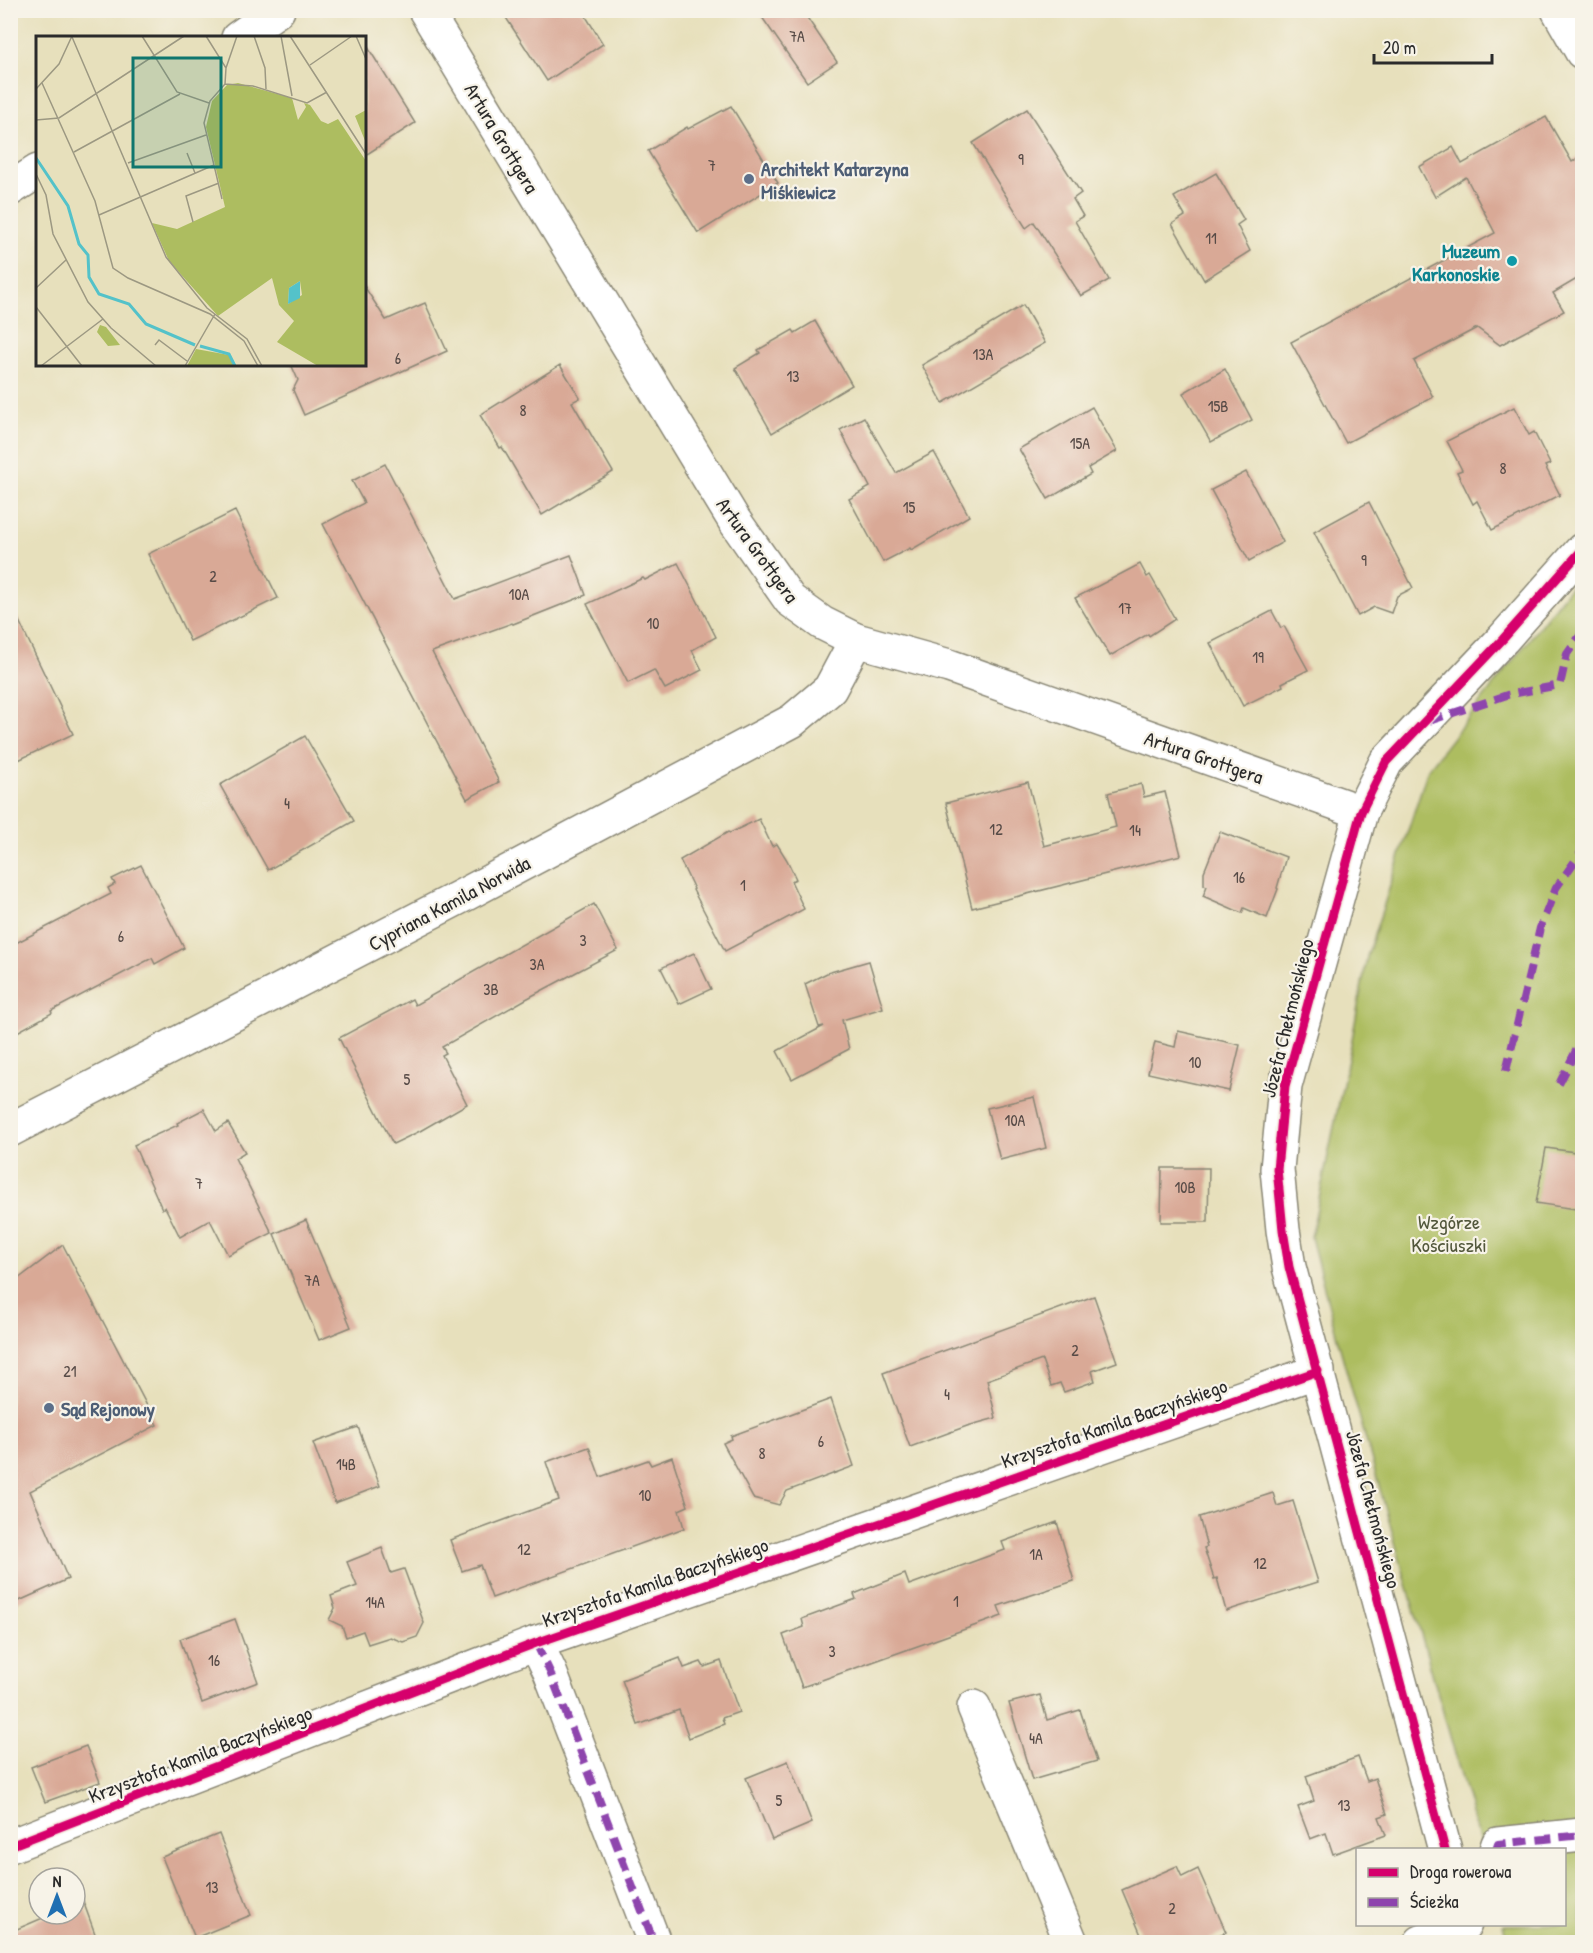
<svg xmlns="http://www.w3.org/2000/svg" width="1593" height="1953" font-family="'Patrick Hand',sans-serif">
	<rect width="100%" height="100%" fill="#f7f3e8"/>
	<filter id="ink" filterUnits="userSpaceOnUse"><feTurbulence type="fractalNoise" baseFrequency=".0167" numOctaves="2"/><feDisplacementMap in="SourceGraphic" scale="12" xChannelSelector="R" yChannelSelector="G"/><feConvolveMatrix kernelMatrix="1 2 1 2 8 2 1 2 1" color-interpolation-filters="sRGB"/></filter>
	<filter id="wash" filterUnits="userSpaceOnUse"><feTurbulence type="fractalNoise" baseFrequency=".008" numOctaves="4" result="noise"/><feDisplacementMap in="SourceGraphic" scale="24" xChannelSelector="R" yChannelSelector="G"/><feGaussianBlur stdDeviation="1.35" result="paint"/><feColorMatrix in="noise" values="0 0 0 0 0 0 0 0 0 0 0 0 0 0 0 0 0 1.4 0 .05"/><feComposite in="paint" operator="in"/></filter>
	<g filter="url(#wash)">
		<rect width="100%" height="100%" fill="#e7e0bc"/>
		<polygon fill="#adbd60" stroke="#6c7446" stroke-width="1.5" points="1582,572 1582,1942 1509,1942 1504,1925 1564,1924 1564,1850 1482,1849 1336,1334 1311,1237 1351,1045 1367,957 1428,769"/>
		<g id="blocks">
			<g fill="#d9a996">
				<polygon points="501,10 582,10 603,44 547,81"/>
				<polygon points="757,10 802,10 837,62 807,82"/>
				<polygon points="364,41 415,123 364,156"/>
				<polygon points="731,106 778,183 698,233 648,151 687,127 688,129"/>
				<polygon points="1027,109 1081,193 1073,199 1083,216 1075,221 1109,280 1081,296 1034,222 1026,228 973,143"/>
				<polygon points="1546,117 1572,162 1582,155 1582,276 1553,293 1564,311 1500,345 1477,328 1414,361 1433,397 1346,443 1291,342 1495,233 1466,177 1435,197 1419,167 1453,147 1462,164"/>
				<polygon points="1216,173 1244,220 1237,225 1250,251 1204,280 1172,224 1185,216 1174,197"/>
				<polygon points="364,286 386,320 425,303 447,351 304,415 293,390 298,380 291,364 364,364"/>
				<polygon points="1023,305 1045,343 943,403 922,365"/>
				<polygon points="815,321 852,385 772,433 735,368 760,353 758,350 793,330 795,333"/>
				<polygon points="560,365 580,398 572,402 613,472 542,515 502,447 500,448 480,415"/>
				<polygon points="1225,369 1252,420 1211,442 1183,393"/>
				<polygon points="1092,407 1117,451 1088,468 1091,474 1048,499 1019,449"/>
				<polygon points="1514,407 1529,435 1534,432 1550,464 1545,466 1560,495 1492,530 1477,501 1473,504 1457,472 1462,470 1447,441"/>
				<polygon points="864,417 896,473 934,452 969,516 911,550 910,548 883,562 849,499 870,487 840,430"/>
				<polygon points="385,464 455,599 571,555 586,595 513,624 512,623 432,652 499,782 467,799 323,524 364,503 352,481"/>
				<polygon points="1246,472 1283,542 1249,561 1211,490"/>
				<polygon points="1369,502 1413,588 1397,596 1391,613 1374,607 1358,616 1314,532"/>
				<polygon points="235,511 278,598 190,641 148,554"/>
				<polygon points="678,563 716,637 692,650 702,670 665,689 654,670 628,683 587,604 643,578 645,580"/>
				<polygon points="1140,564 1147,577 1150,575 1175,619 1149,636 1148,634 1110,656 1075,598"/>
				<polygon points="10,602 73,734 10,764"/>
				<polygon points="1272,611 1281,628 1284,626 1308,670 1282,683 1283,686 1243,706 1210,643"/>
				<polygon points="305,736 354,821 268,870 220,785"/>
				<polygon points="1028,782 1044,846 1116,827 1108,793 1141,784 1144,797 1165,792 1181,855 972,908 946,803"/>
				<polygon points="759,819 772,846 777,844 787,860 796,879 791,881 804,909 725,951 693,890 694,889 680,860 728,832 730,833"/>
				<polygon points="1220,832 1286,857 1277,888 1278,889 1267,918 1244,908 1242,913 1203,896 1207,886 1204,885 1204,872"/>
				<polygon points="141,865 184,948 155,964 152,958 51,1011 52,1013 10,1036 10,946 111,894 108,888 115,884 112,879"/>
				<polygon points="594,904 618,950 526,999 442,1047 446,1053 442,1055 467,1104 420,1131 393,1144 339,1038 412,999 415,1005"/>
				<polygon points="694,953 711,989 679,1004 661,968"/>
				<polygon points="869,961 883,1008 842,1020 849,1049 792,1079 777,1051 824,1026 819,1027 805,984 827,973"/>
				<polygon points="1178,1031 1240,1045 1229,1091 1148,1073 1155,1042 1175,1047"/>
				<polygon points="1034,1097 1046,1148 1000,1160 987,1108"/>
				<polygon points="204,1109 216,1131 228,1123 245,1152 235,1158 272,1233 228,1255 210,1220 180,1237 165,1207 162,1209 134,1145 178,1125 177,1123"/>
				<polygon points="1546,1148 1582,1153 1582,1210 1536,1203"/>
				<polygon points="1162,1168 1209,1168 1208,1222 1161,1222"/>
				<polygon points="306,1220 351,1327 319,1340 274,1234"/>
				<polygon points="63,1245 157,1425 30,1491 68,1579 10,1605 10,1285"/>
				<polygon points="1094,1296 1117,1362 1092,1371 1095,1381 1064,1392 1060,1383 1051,1386 1042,1360 987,1380 996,1418 967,1426 910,1447 883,1373"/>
				<polygon points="831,1399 854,1466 787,1491 779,1505 753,1498 723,1443 732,1439 731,1436"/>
				<polygon points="358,1427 380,1486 335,1503 313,1443"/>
				<polygon points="589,1447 600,1477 648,1460 651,1465 672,1457 688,1506 679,1510 684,1528 492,1598 480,1565 462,1571 450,1540 559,1500 546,1462"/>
				<polygon points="1273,1493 1277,1506 1293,1501 1318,1582 1226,1611 1217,1578 1214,1579 1204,1548 1207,1547 1199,1517"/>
				<polygon points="1057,1522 1074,1581 998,1606 1002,1616 802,1687 783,1635 804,1627 802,1619 856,1599 854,1594 905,1574 909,1585 1005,1550 1002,1542"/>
				<polygon points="382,1548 391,1573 404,1569 424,1623 417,1637 403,1642 390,1637 368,1644 363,1631 346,1637 342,1626 329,1620 335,1608 331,1596 357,1586 347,1562"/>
				<polygon points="235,1619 258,1682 202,1703 180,1639"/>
				<polygon points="680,1658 684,1668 701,1662 704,1667 721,1661 739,1712 722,1718 724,1724 689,1738 679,1710 638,1725 622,1680"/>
				<polygon points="1040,1695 1047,1720 1080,1710 1097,1761 1032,1780 1009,1703"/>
				<polygon points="86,1746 100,1782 45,1802 31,1767"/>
				<polygon points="1358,1757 1367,1781 1375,1778 1387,1814 1379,1817 1386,1835 1333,1854 1326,1833 1310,1839 1298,1807 1314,1801 1306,1776"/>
				<polygon points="788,1761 812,1823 772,1840 746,1778"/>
				<polygon points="219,1834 251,1915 195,1938 162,1857"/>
				<polygon points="1177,1866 1182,1877 1198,1869 1226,1932 1203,1942 1144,1942 1122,1890"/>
				<polygon points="83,1901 98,1942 10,1942 10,1932 52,1914 75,1914 75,1904"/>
			</g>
		</g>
	</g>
	<g filter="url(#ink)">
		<use href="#blocks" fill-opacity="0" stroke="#898674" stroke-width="1.5"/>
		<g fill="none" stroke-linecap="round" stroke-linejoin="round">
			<defs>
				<g id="minor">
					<polyline points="425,10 734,520 790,600 822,623 856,640 949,666 1361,812"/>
					<polyline points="1558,10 1582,52"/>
					<polyline points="238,38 278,10"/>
					<polyline points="10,189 38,171"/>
					<polyline points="10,1130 464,895 792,721 830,689 856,640"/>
					<polyline points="536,1643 550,1672 654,1942"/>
					<polyline points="974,1707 1071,1942"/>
					<polyline points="10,1846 536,1643 1318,1371"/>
					<polyline points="1445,1850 1289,1267 1283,1230 1277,1169 1285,1086 1361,812 1386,762 1503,639 1582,550"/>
					<polyline points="1496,1850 1498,1844 1582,1835"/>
					<polyline points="1421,1942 1465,1924"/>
				</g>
			</defs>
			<use href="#minor" stroke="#898674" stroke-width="36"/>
			<use href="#minor" stroke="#fff" stroke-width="33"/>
			<g stroke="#8e44ad" stroke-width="8" stroke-dasharray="15 8" stroke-linecap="butt">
				<polyline points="1429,721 1507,695 1560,685 1567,654 1582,633"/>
				<polyline points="1506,1071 1540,928 1556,888 1582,851"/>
				<polyline points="1559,1084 1582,1039"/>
				<polyline points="536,1643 550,1672 654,1942"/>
				<polyline points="1496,1850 1498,1844 1582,1835"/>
			</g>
			<defs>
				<g id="cycleway">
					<polyline points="10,1846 536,1643 1318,1371"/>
					<polyline points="1445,1850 1289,1267 1283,1230 1277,1169 1285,1086 1361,812 1386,762 1503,639 1582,550"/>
				</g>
			</defs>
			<use href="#cycleway" stroke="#f7f3e8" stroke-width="13"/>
			<use href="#cycleway" stroke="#d6006c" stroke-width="9"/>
		</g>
	</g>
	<g fill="#5c6f8a" stroke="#f7f3e8" stroke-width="2">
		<circle cx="749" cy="179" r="6"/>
		<circle cx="49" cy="1408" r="6"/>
	</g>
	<circle fill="#0f9aa8" stroke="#f7f3e8" stroke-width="2" cx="1512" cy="261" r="6"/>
	<g text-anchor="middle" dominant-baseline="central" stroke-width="4.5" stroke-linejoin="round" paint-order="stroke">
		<g font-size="16" fill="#564a46">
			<text x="797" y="36">7A</text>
			<text x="1021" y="159">9</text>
			<text x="712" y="165">7</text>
			<text x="1211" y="238">11</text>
			<text x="983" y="354">13A</text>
			<text x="398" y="358">6</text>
			<text x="793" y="376">13</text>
			<text x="1218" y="406">15B</text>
			<text x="523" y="410">8</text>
			<text x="1080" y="443">15A</text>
			<text x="1503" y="468">8</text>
			<text x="909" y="507">15</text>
			<text x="1364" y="560">9</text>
			<text x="213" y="576">2</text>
			<text x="519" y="594">10A</text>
			<text x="1125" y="608">17</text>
			<text x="653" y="623">10</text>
			<text x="1258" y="657">19</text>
			<text x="287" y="803">4</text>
			<text x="996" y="829">12</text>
			<text x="1135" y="830">14</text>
			<text x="1239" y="877">16</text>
			<text x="743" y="885">1</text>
			<text x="121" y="936">6</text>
			<text x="583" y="940">3</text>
			<text x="537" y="964">3A</text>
			<text x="491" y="989">3B</text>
			<text x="1195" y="1062">10</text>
			<text x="407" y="1079">5</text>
			<text x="1015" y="1120">10A</text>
			<text x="199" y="1183">7</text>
			<text x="1185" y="1187">10B</text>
			<text x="312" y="1280">7A</text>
			<text x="1075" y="1350">2</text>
			<text x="70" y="1371">21</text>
			<text x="947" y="1394">4</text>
			<text x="821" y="1441">6</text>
			<text x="762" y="1453">8</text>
			<text x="346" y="1464">14B</text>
			<text x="645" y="1495">10</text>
			<text x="524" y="1549">12</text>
			<text x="1036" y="1554">1A</text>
			<text x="1260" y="1563">12</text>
			<text x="956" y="1601">1</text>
			<text x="375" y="1602">14A</text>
			<text x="832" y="1651">3</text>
			<text x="214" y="1660">16</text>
			<text x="1036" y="1738">4A</text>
			<text x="779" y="1800">5</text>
			<text x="1344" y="1805">13</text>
			<text x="212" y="1887">13</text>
			<text x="1172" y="1908">2</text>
		</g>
		<g font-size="20" fill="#2b2b2b" stroke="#f7f3e8">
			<text transform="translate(502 138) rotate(59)">Artura Grottgera</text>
			<text transform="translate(758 550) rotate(54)">Artura Grottgera</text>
			<text transform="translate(1204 757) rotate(19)">Artura Grottgera</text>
			<text transform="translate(449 903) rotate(-28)">Cypriana Kamila Norwida</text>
			<text transform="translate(1287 1018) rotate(-76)">Józefa Chełmońskiego</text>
			<text transform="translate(1114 1423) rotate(-19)">Krzysztofa Kamila Baczyńskiego</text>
			<text transform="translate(1374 1509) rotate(75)">Józefa Chełmońskiego</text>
			<text transform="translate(655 1582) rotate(-19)">Krzysztofa Kamila Baczyńskiego</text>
			<text transform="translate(200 1754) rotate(-21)">Krzysztofa Kamila Baczyńskiego</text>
		</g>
		<g font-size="20" font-weight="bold" fill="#4e5e75" stroke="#f7f3e8" text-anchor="start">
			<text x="761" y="168">Architekt Katarzyna<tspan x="761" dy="23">Miśkiewicz</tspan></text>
			<text x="61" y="1408">Sąd Rejonowy</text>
		</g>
		<g font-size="20" font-weight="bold" fill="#0d838f" stroke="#f7f3e8" text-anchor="end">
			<text x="1500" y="250">Muzeum<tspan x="1500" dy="23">Karkonoskie</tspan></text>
		</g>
		<g font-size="20" fill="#52573b" stroke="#f7f3e8">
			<text x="1449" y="1221">Wzgórze<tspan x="1449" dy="23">Kościuszki</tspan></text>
		</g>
	</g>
	<g transform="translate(36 36)">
		<rect width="330" height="330" fill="#e7e0bc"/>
		<path d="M202,47L256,62L262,84L270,71L268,67L274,69L285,85L292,88L302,83L330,125V330H282L241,306L258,285L243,269L236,242L182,280L133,225L116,187L141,193L189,171L170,91L176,65L191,49ZM264,245L266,259L252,268L253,252ZM330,74V107L319,80ZM64,289L70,291L84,309L72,310L61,296ZM160,313L193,319L198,330H151Z" fill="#adbd60" fill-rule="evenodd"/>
		<path d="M264,245V262L252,268L253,252Z" fill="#54c2c9"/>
		<path fill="none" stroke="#54c2c9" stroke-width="3" d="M0,122L32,170L43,208L52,219L53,241L63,258L93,268L110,288L159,309M164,310L193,318L199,330"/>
		<path fill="none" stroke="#9c9882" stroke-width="1.5" d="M106,0L141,56L173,67M170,0L190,32L189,48M218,0L229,32L230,53M245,0L256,60M254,0L330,118M320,0L330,23M36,1L130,221L171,272L211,303L226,330M274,29L316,0M190,32L201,0M6,47L59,165L77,232L92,242L174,278L208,305L222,330M0,53L23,28L36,0M0,84L23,82L148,0M38,116L144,58M151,117L159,137M92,127L170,99M0,138L10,159L17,198L52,266L75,292L120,330M186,163L168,87L174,65L189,48L217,50L271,67L291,56M63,179L178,129M157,186L150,160L183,147M0,252L30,224M0,271L46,330M119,309L123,304L151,325M5,330L67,283M149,330L179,278"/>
		<path fill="#0f766e" fill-opacity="0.15" stroke="#0f766e" stroke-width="3" d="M97,22H185V131H97Z"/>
		<rect width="330" height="330" fill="none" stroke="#2b2b2b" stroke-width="3"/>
	</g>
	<rect width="1593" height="1953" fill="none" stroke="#f7f3e8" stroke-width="36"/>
	<rect x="1356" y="1848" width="210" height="78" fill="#f7f3e8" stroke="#a5a39c" stroke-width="1.5"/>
	<rect x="1368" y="1868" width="30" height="9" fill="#d6006c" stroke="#a5a39c" stroke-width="1.5"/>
	<text x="1410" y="1878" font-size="18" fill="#2b2b2b">Droga rowerowa</text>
	<rect x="1368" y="1898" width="30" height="9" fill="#8e44ad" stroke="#a5a39c" stroke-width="1.5"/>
	<text x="1410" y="1908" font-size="18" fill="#2b2b2b">Ścieżka</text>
	<g transform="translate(57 1896)"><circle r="28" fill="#f7f3e8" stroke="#a5a39c" stroke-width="1.5"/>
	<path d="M0-4.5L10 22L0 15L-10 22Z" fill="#1f6fb2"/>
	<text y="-9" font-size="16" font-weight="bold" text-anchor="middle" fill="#2b2b2b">N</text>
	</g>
	<path d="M1374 54v9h118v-9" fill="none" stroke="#2b2b2b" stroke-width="3"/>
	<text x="1383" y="54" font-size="18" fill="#2b2b2b" stroke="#f7f3e8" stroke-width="4.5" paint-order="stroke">20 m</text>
</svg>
